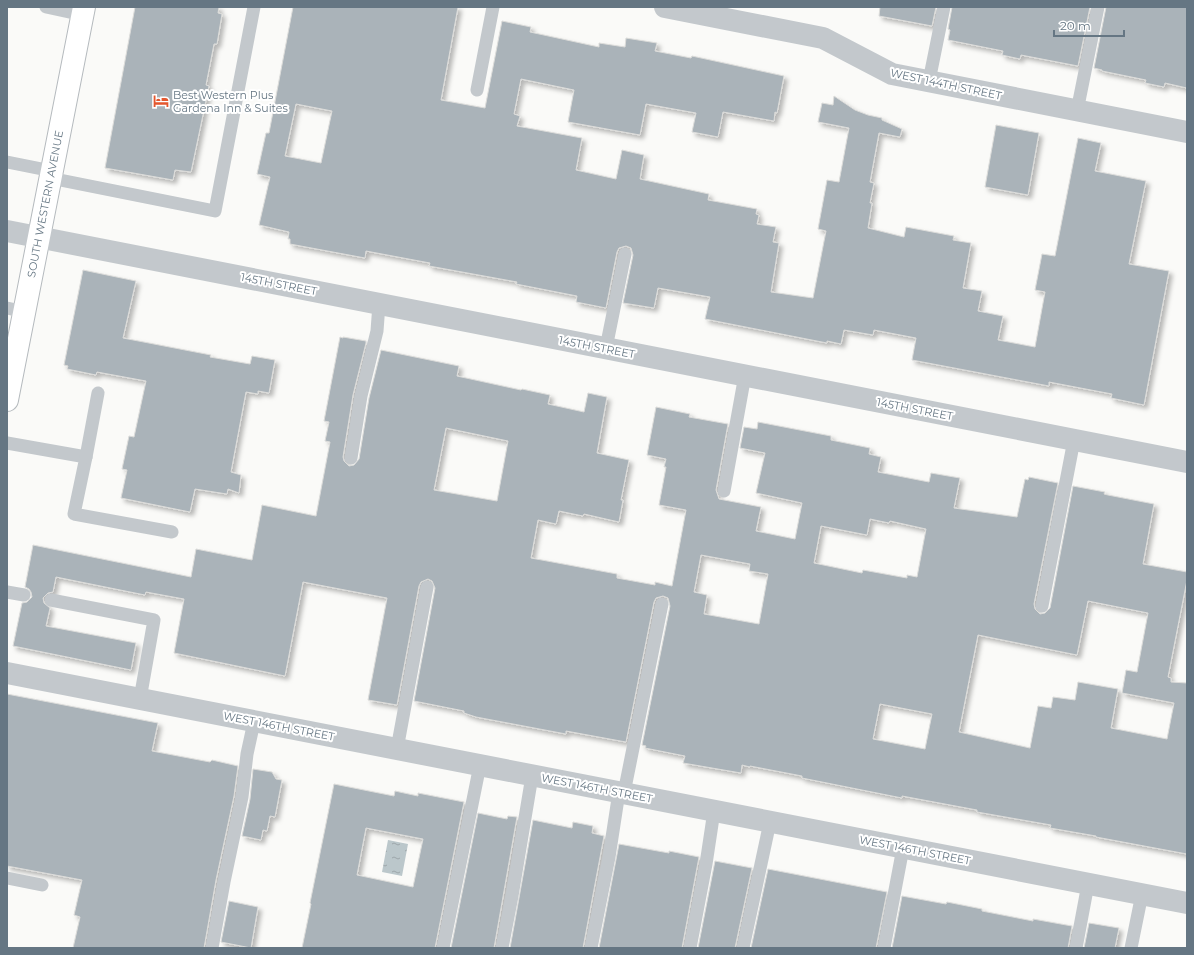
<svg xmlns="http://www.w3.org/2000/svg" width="1194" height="955" font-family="Montserrat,sans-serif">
	<defs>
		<pattern id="water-ripples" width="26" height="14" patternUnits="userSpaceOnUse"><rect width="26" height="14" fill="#bbc7cb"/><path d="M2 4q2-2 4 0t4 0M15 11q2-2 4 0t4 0" fill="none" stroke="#9ca6aa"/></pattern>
		<filter id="shadow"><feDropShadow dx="3.5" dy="3.5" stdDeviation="2" flood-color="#0004"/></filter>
	</defs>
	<rect width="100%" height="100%" fill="#fafaf8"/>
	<polygon fill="url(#water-ripples)" points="388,840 408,844 402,876 382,872"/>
	<g fill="#aab3b9" stroke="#dcdcda" fill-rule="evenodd" filter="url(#shadow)">
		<polygon points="135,7 219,7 218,13 222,14 217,44 214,44 206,85 209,86 191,172 175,170 173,180 105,168"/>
		<path d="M293,7H458L441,100L485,108L502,21L531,27L530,32L599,47V43L625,47L626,38L657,43L655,51L691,58L692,56L784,76L777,113L775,112L774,121L723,112L718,137L692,132L696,113L646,104L640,135L568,122L574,90L521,79L514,114L520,116L517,126L582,138L576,170L616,179L622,150L644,155L640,179L709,194L708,200L757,209L756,214L759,215L757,224L776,227L773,242L779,243L771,292L813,298L826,231L818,229L827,180L839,182L849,128L818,122L822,103L833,105L834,96L855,110L868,115L882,118V120L902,129L900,137L879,133L870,182L874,183L870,203H872L868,228L904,237L906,227L954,236L953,240L971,243L963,288L982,291L978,311L1003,316L998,340L1035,347L1045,292L1035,290L1042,254L1055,256L1078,138L1101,143L1095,171L1146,181L1129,264L1169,271L1144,405L1111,398L1112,394L1049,382V386L912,360L916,338L874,330L873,335L844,330L841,344L827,341V343L705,319L710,297L658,288L654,308L623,303L633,255L631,248L626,246L619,248L617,252L606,308L576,302L577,296L516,284L517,282L429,266L430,263L366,251L365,258L290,244V239H288L289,232L259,225L270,177L257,174L266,133H269ZM296,104L332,111L321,163L285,156Z"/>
		<polygon points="880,7 936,7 932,26 879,16"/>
		<polygon points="952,7 1090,7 1078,66 1021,55 1020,59 1002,55 1003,51 948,40 950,30 948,29"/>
		<polygon points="1106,7 1187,7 1187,88 1165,83 1164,87 1145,83 1146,80 1102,71 1102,70 1094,68"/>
		<polygon points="996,125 1039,133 1028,195 985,187"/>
		<polygon points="83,270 136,281 123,338 211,355 210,357 250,364 252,356 275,360 269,393 258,391 258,394 246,392 231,472 241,475 239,493 228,489 227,494 195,489 190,512 121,498 127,470 122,469 129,436 134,437 146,381 97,372 96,375 67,369 68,366 64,365"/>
		<path d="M340,337L343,338V337L366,341V343L353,395L343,457L344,461L349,466L354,465L359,459L369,398L381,350L459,366L457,376L521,390L522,389L550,395L548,404L584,412L588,393L607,397L597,453L629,460L621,500H623L619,522L584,514L583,516L559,511L556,524L538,520L531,558L617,574V578L655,585V582L672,586L686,510L659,505L666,467H664L666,459L647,455L656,407L690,414L689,417L728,424L716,490L719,499L761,507L756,531L795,539L802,503L756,493L765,453L740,448L744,427L757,429L758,422L831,436V440L870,448L869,454L881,457L878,472L929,482L931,473L960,478L954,508L1017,517L1025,479L1028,480L1029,477L1058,483L1034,604L1035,609L1040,614L1045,613L1050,608L1073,486L1105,492L1104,494L1108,495L1154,504L1143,564L1187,572V580L1168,677L1171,678V682L1187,683V854L1096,837V836L1050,828L1051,825L977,812V810L902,796V798L802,778V776L750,766V767L742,765L741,773L683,763L685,756L645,748L646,746L642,745L670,606L668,598L663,596L656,598L654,602L626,742L566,731V734L476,717L464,713V711L414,701L435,588L432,581L428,579L421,582L419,586L397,705L368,700L387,598L303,582L285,676L174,653L184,599L146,592L145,595L56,577L53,592L48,593L43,598L44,603L50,608L46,626L136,643L131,670L13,646L22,603L27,602L32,597L31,592L29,589L25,587L33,545L191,577L196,549L252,560L262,505L316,516L330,442L325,441L329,422L324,421ZM446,428L508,441L497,501L434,490ZM870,519L889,523L890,521L926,529L917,577L907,575V578L863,570L862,573L814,563L821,526L867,535ZM701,555L750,564L749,571L768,574L759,624L704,614L707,595L694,592ZM1088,601L1148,613L1137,672L1126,670L1122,693L1174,703L1167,739L1111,728L1118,689L1078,682L1075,700L1053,697L1051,708L1038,706L1030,748L959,732L978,635L1077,655ZM880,704L932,714L925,749L873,739Z"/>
		<polygon points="7,694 158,723 152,751 210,762 212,760 238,766 234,796 216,880 204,948 73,948 80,917 74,915 82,880 7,866"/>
		<polygon points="253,769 272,772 276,779 282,780 275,817 270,816 267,831 263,830 261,840 242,836 250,799"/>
		<path d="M334,784L394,796L395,791L418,796V793L464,802L435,948H302L311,904L310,903ZM366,828L423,839L413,887L357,875Z"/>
		<polygon points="478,813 507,819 508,816 517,817 494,948 451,948"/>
		<polygon points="533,820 572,828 573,822 593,826 592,833 604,836 583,948 510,948"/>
		<polygon points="619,844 669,853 669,851 699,857 682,948 599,948"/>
		<polygon points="715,861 752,868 735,948 698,948"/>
		<polygon points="768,869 887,892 876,948 751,948"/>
		<polygon points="902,896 946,904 947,902 982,909 982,911 1033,921 1033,919 1072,926 1068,948 892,948"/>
		<polygon points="229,901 258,907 251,948 221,942"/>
		<polygon points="1089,923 1119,928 1115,948 1084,948"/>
	</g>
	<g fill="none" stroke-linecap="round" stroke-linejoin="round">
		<defs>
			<polyline id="primary" points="7,400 84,7"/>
		</defs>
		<use href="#primary" stroke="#b5babe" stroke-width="24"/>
		<g stroke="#c3c8cc" stroke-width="13">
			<polyline points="46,7 83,15"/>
			<polyline points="929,81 944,7"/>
			<polyline points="477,90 493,7"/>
			<polyline points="1077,111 1098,7"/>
			<polyline points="7,162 52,171"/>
			<polyline points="50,178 215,211 254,7"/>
			<polyline points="7,308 25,312"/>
			<polyline points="606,348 625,254"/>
			<polyline points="7,443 86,457 74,514 172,532"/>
			<polyline points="86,457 98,393"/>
			<polyline points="351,458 361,396 377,331 379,304"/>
			<polyline points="724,491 745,375"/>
			<polyline points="7,592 24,595"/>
			<polyline points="51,600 154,620 140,699"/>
			<polyline points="1042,606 1074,440"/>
			<polyline points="397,749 427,587"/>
			<polyline points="624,793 662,604"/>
			<polyline points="7,878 42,885"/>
			<polyline points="212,948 224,882 242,797 247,754 254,722"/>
			<polyline points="443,948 480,765"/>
			<polyline points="502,948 512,896 532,776"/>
			<polyline points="591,948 609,857 619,792"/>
			<polyline points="690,948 706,864 714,811"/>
			<polyline points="743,948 770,822"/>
			<polyline points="884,948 903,848"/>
			<polyline points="1076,948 1088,884"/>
			<polyline points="1131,948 1142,894"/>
		</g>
		<g stroke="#c3c8cc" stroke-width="22">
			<polyline points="665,7 823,38 892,74 1187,132"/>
			<polyline points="7,231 1187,462"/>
			<polyline points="7,673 1187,903"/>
		</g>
		<use href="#primary" stroke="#fff" stroke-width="22"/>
	</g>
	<defs>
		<symbol id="hotel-bare" viewBox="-9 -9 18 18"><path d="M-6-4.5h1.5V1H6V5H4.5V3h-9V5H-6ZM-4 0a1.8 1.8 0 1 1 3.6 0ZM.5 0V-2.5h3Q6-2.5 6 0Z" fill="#e4572e" stroke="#fff" stroke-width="2.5" paint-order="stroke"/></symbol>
	</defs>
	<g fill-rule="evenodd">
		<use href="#hotel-bare" x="150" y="90" width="22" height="22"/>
	</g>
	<g text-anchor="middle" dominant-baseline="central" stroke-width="4" stroke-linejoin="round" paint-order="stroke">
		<g font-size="11" fill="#657683" stroke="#fff">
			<text transform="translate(946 84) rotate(12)">WEST 144TH STREET</text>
			<text transform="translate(45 204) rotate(-79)">SOUTH WESTERN AVENUE</text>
			<text transform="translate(279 284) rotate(11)">145TH STREET</text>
			<text transform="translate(597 347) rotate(11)">145TH STREET</text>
			<text transform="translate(915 409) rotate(11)">145TH STREET</text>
			<text transform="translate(279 726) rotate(11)">WEST 146TH STREET</text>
			<text transform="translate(597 788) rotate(11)">WEST 146TH STREET</text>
			<text transform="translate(915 850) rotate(11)">WEST 146TH STREET</text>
		</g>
		<g font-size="11" fill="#657683" stroke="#fff" text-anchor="start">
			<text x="173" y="95">Best Western Plus<tspan x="173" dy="13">Gardena Inn &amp; Suites</tspan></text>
		</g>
	</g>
	<rect width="1194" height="955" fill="none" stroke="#657683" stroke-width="16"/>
	<path d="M1054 30v6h70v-6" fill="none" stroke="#657683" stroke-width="2"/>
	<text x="1060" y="30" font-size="12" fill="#657683" stroke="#ffffff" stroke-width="3" paint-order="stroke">20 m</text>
</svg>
